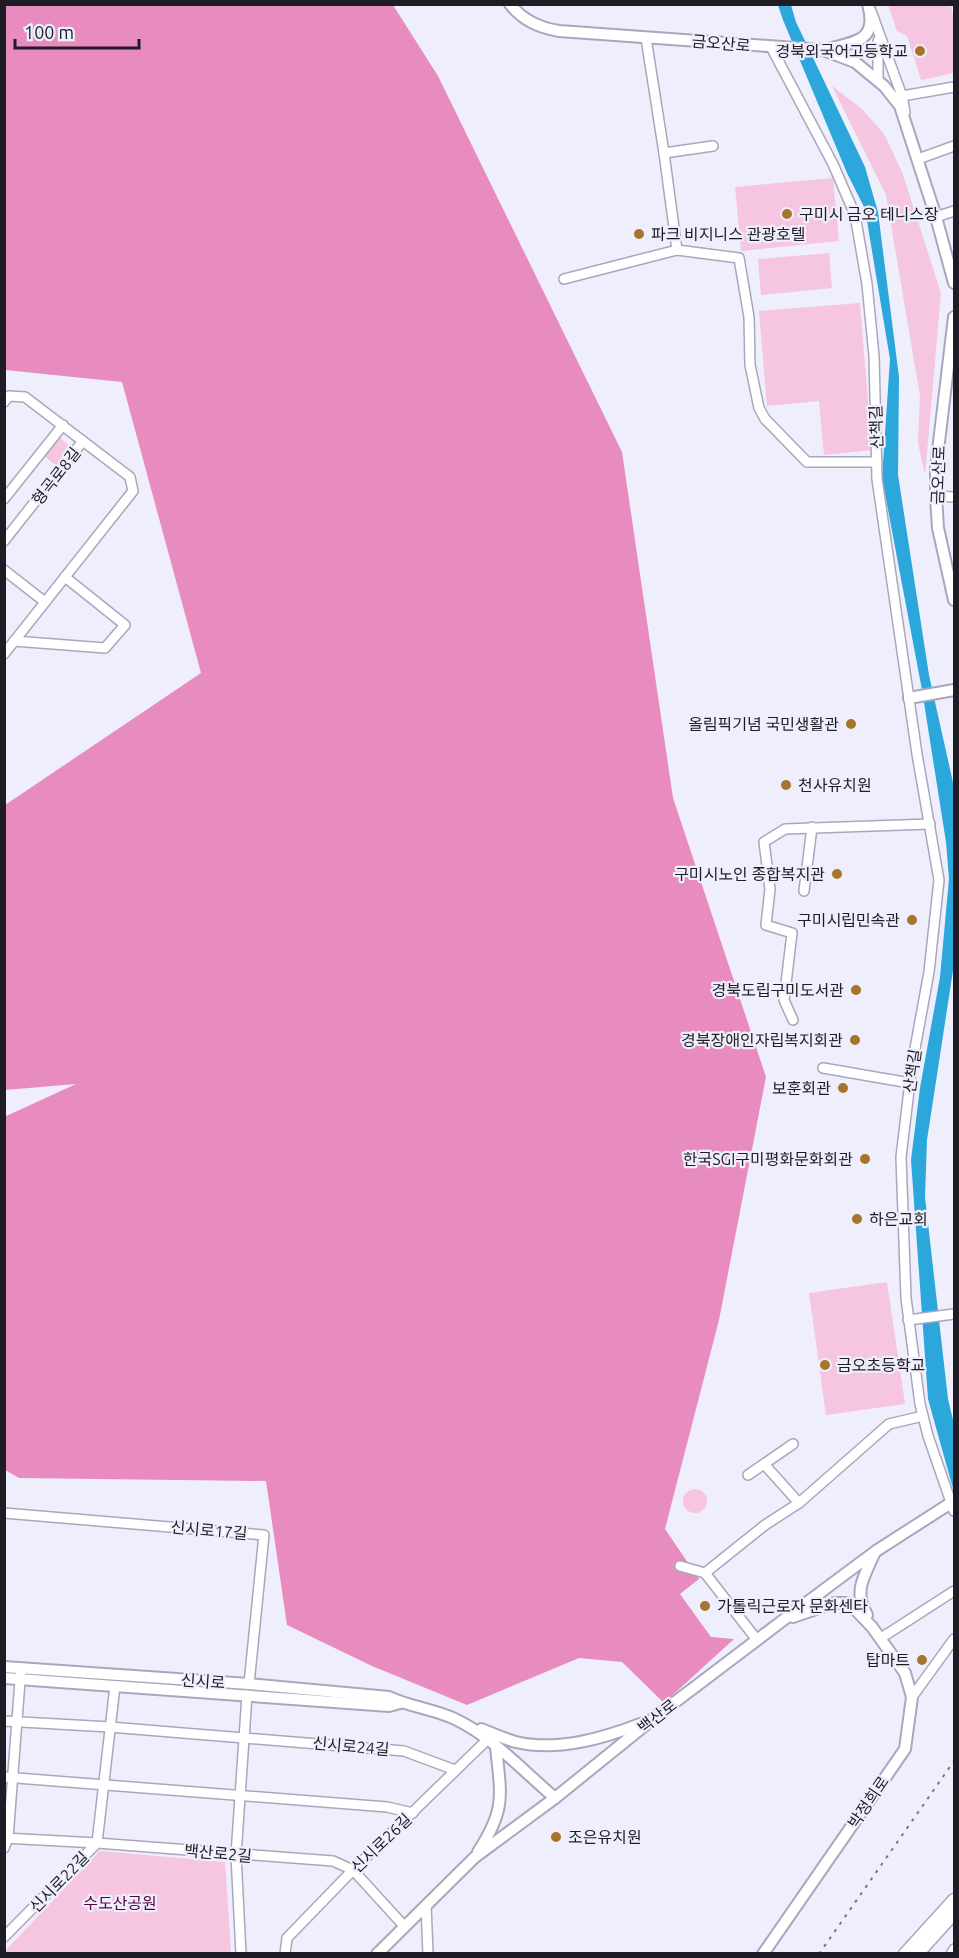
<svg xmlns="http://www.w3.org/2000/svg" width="959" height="1958" font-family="Ubuntu,'Noto Sans KR',sans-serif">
	<rect width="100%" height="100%" fill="#efeefc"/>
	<g fill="#f6c5df">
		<polygon points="888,5 951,5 954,23 954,73 921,80 907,36 897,31"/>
		<polygon points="832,86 862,109 884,134 902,172 941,293 925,475 918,443 920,396 886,195"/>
		<polygon points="833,178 839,241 741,251 735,187"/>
		<polygon points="829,253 832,288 761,295 758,259"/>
		<polygon points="860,303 872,450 824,455 819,401 767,406 759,311"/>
		<polygon points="58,436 74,450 60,469 42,454"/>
		<polygon points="887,1282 905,1404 826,1415 809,1293"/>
		<circle cx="695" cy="1501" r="12"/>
		<polygon points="100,1851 225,1862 231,1953 5,1953 5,1951"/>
	</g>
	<polygon fill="#e88cc0" points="5,5 393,5 438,76 622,452 673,798 766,1077 719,1320 665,1529 699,1579 680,1594 711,1637 734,1639 664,1703 622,1662 579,1658 467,1705 372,1666 287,1625 266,1481 19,1478 5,1470 4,1117 76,1084 5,1090 5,805 201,673 122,382 5,370"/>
	<polygon fill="#2ca7db" points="778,5 791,5 796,22 865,167 878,212 899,377 898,475 929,675 954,787 954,964 927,1140 925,1197 948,1399 954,1424 954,1492 928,1399 911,1160 920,1088 940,977 949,879 946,842 922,690 882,478 890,359 865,209 847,173 783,20"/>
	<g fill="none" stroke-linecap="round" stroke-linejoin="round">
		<defs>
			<g id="minor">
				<polyline points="871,11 902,96 905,112"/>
				<polyline points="646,38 664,153 677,250"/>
				<polyline points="771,47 833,164 855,215 867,284 874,356 877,479 917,754 939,880 929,972 912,1065 901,1157 906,1298 920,1404 928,1436 954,1511"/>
				<polyline points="878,80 878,41"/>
				<polyline points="902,96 954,87"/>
				<polyline points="664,153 713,146"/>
				<polyline points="918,159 954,146"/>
				<polyline points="936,217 954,211"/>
				<polyline points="564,279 677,250 739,258 749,317 750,365 759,408 765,419 807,462 877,462"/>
				<polyline points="4,402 9,396 25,397 130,477 133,491 4,654"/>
				<polyline points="936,496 954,497"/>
				<polyline points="4,499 63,425"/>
				<polyline points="4,541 83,441"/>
				<polyline points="4,570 45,602"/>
				<polyline points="14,641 105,648 125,625 65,577"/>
				<polyline points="804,891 812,827"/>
				<polyline points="793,1020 784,1000 792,933 766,925 770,889 764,842 785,829 930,824"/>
				<polyline points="823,1068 910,1083"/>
				<polyline points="908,1320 954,1314"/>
				<polyline points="764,1464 799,1503"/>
				<polyline points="748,1475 793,1444"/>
				<polyline points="4,1513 264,1535 249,1684"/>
				<polyline points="680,1566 705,1573 757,1640"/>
				<polyline points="705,1573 765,1525 799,1503 889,1424 923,1416"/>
				<polyline points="881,1638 954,1591"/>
				<polyline points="912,1697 954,1639"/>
				<polyline points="4,1721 110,1727 404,1751 455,1770"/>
				<polyline points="4,1777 387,1807 413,1813"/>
				<polyline points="4,1838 97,1843 333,1861 353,1870 404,1926"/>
				<polyline points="4,1848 8,1838 21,1668"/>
				<polyline points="426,1905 428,1954"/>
				<polyline points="4,1937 97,1843 115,1686"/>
				<polyline points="241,1954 236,1855 247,1695"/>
				<polyline points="285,1954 287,1938 353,1870 488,1739"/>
				<polyline points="951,1954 954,1949"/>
			</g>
			<g id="tertiary">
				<path d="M510,4C522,20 540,28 559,31L823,50L855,62L884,86L900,106L936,217L954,283"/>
				<path d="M823,50C853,42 879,43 868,4"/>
				<polyline points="954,317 936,467 936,496 938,528 954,600"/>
				<polyline points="909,698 954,690"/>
				<path d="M867,1615C853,1591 864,1577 874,1554"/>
				<path d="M4,1667L249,1684L389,1697C410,1707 434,1709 455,1719C493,1737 523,1771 555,1798"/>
				<polyline points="4,1678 389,1706 400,1703"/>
				<path d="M481,1729C492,1733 504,1739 516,1742C558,1752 604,1738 643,1723"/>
				<path d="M478,1852C506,1809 501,1796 496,1747"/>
				<polyline points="377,1954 475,1857 555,1798 654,1718 782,1621 876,1551 954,1501"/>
				<polyline points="763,1954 905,1749 912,1697 905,1673 872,1627 852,1606 846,1603 834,1603 793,1617"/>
			</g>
			<g id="secondary">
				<polyline points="905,1954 954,1900"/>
				<polyline points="917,1954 954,1913"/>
			</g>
		</defs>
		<use href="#minor" stroke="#a9a7bd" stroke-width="12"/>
		<use href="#tertiary" stroke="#a9a7bd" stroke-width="14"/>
		<use href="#secondary" stroke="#a9a7bd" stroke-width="15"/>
		<use href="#minor" stroke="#fff" stroke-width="9"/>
		<use href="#tertiary" stroke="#fff" stroke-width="10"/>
		<use href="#secondary" stroke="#fff" stroke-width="12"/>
		<polyline stroke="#76757f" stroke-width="2" stroke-dasharray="3 6" stroke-linecap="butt" points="819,1954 954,1761"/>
	</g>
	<g fill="#a8742c" stroke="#efeefc" stroke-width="2">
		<circle cx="920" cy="51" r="6"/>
		<circle cx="787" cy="214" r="6"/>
		<circle cx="639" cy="234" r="6"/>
		<circle cx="851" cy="724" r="6"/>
		<circle cx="786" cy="785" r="6"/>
		<circle cx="837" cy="874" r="6"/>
		<circle cx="912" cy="920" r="6"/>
		<circle cx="856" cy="990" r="6"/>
		<circle cx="855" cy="1040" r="6"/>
		<circle cx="843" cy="1088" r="6"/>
		<circle cx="865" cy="1159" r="6"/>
		<circle cx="857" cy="1219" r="6"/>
		<circle cx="825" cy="1365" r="6"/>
		<circle cx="705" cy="1606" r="6"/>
		<circle cx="922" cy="1660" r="6"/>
		<circle cx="556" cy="1837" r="6"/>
	</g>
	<g text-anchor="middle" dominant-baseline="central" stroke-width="4.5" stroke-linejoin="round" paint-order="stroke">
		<g font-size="16" fill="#1e1d25" stroke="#efeefc">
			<text transform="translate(721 43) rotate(5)">금오산로</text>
			<text transform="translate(876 427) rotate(-92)">산책길</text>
			<text transform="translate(938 475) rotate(-88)">금오산로</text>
			<text transform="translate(56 476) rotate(-52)">형곡로8길</text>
			<text transform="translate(912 1071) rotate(-82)">산책길</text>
			<text transform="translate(209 1530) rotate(5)">신시로17길</text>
			<text transform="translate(203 1681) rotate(4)">신시로</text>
			<text transform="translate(657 1716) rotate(-38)">백산로</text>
			<text transform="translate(351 1746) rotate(5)">신시로24길</text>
			<text transform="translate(868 1802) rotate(-56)">박정희로</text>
			<text transform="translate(381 1843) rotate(-44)">신시로26길</text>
			<text transform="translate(218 1853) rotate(5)">백산로2길</text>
			<text transform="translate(59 1882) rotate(-46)">신시로22길</text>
		</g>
		<g font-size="16" fill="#1e1d25" stroke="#efeefc" text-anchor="end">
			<text x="908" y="51">경북외국어고등학교</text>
			<text x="799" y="214" text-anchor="start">구미시 금오 테니스장</text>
			<text x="651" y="234" text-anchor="start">파크 비지니스 관광호텔</text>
			<text x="839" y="724">올림픽기념 국민생활관</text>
			<text x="798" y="785" text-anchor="start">천사유치원</text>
			<text x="825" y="874">구미시노인 종합복지관</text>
			<text x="900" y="920">구미시립민속관</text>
			<text x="844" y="990">경북도립구미도서관</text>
			<text x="843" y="1040">경북장애인자립복지회관</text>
			<text x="831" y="1088">보훈회관</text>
			<text x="853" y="1159">한국SGI구미평화문화회관</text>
			<text x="869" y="1219" text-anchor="start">하은교회</text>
			<text x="837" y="1365" text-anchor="start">금오초등학교</text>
			<text x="717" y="1606" text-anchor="start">가톨릭근로자 문화센타</text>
			<text x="910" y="1660">탑마트</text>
			<text x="568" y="1837" text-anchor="start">조은유치원</text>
		</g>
		<g font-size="16" fill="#57033c" stroke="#efeefc">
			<text x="120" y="1903">수도산공원</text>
		</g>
	</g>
	<rect width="959" height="1958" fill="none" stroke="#1e1d25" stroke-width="12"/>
	<path d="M15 39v9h124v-9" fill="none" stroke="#1e1d25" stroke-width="3"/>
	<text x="24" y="39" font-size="18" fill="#1e1d25" stroke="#efeefc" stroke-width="4.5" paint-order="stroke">100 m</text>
</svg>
